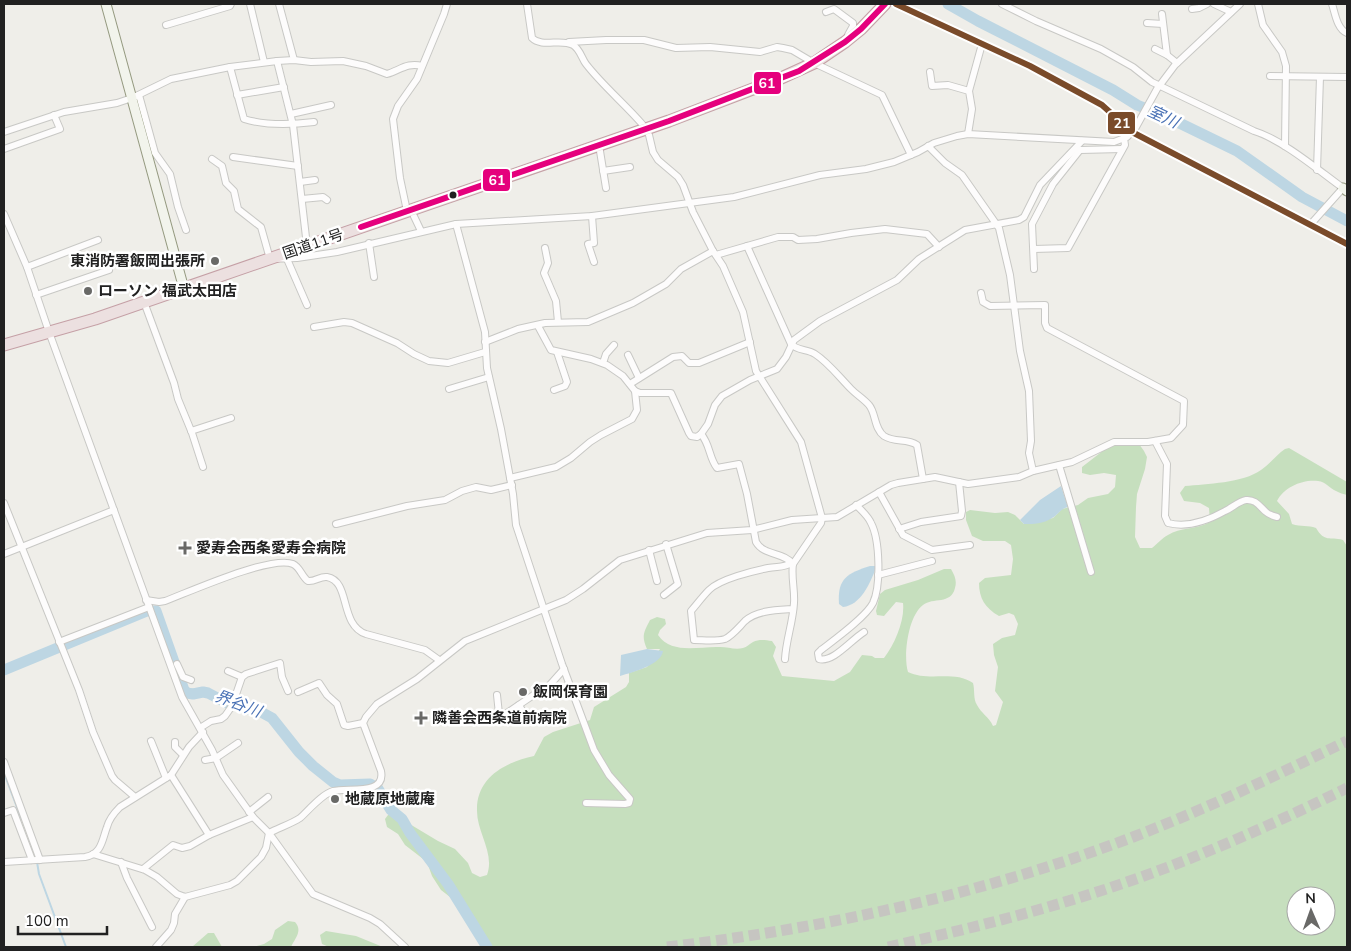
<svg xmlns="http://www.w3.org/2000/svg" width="1351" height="951" font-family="'Nunito Sans','Noto Sans JP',sans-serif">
	<rect width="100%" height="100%" fill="#efeee9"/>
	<g fill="#c6dfbe" fill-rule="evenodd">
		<path d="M1139,444L1144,451L1147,457L1145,469L1137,494L1136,507L1135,537L1140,548H1152C1157,544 1162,538 1168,535C1180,527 1196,530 1210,522L1209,508L1200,503L1184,501L1180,493L1185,486C1206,484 1243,483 1261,470C1270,464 1276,455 1285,449L1289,448L1347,482V495C1344,494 1339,493 1336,491C1329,488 1326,482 1318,481C1303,479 1284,487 1277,501L1289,514L1292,524C1301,527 1308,525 1316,528C1325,543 1329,536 1343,540L1347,546V947H492L462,901L450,897L441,890L432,876L427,862L405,845L398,834L387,827L385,819L388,815L393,814L438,841L455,849L468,863L472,873L480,877L487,875C495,853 477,833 477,811C476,777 506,762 534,756L544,737L553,732L590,720L594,707L626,687L629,682V673L647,667L660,649H647C641,636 644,632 650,620L657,617L665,619L666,624L660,630L658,635C672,655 699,646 720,647C728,647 735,650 743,648C747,647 749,644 753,642C759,639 765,640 772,641L776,647L773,656L782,676L834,681L850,672L862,655L872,656L875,658H884C895,644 905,620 903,603L896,602L884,616L877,615L876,611L880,594L885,590L918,580L944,569H951C955,576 957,581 955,588C951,605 933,597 923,605C908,616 903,656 908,672C928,682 954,670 973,683C975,690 973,699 977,705C981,713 989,717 993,726L996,725L1003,702L995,691L998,667L994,655L993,644L1002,638L1015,635L1018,624L1014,615L1009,613L999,616C985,608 979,598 979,583L985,578L1011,575L1013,559L1011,545L1005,541H983L972,536L966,520V512L970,510L995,513L1008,512L1015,515L1024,524L1053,518L1062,509L1078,505L1088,498L1108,494L1115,487L1116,475L1104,473L1090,475L1082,473V467L1104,450L1115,445ZM1296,896H1326V926H1296Z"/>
		<path d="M288,921L295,922C303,931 295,938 291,947H253L264,944L272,939L275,930Z"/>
		<polygon points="326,931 356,936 383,947 329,947 322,944 320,935"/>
		<polygon points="208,933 214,933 222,947 192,947"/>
	</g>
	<g fill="#bdd6e3">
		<path d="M1061,486L1068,507C1060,509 1058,515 1052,518C1043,524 1034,524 1024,524L1020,520L1040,500Z"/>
		<path d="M870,566H875L876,568C870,583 861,605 843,607L839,604C837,578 848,573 870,566Z"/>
		<path d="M647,649L663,651C661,665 633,672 620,676L621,655Z"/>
	</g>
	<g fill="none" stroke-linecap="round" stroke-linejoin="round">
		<g stroke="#bdd6e3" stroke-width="2">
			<polyline points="4,773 21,818"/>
			<polyline points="37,862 39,874 66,947"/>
		</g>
		<g stroke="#bdd6e3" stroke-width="11">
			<polyline points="948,4 978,21 1113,90 1137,105 1167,117 1237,151 1302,197 1347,221"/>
			<polyline points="4,670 147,611 156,611 184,690 187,693 193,694 203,692 208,693 229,704 261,712 272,718 299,752 313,766 333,782 340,785 370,784 378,789 391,810 402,819 410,833 448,884 487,947"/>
		</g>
		<g stroke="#c6c5c1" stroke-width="11" stroke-dasharray="11 5.5" stroke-linecap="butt">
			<path d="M667,947C826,928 983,894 1133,837C1206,809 1277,775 1347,741"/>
			<path d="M888,947C969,929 1049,909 1127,882C1202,856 1276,823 1347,788"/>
		</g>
		<defs>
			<g id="street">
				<polyline points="250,4 264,62"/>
				<polyline points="279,4 294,60"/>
				<path d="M527,4L532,38C542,48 561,38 573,45C580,49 582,59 586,64C603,86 625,104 643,125L649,135L653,152L658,160L678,177L683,185L693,212L713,251L723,266L743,312L756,371L801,442L822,518L821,523L793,564C791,577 795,590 794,603C793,622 786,640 785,659"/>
				<polyline points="896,4 1030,66 1102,105 1132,132 1347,244"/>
				<path d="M1002,4L1036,21L1101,49L1133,67L1152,82L1254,131C1283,140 1318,170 1343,188L1310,225"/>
				<polyline points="1214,4 1231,12"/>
				<polyline points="1258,4 1263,25 1282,52 1286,66 1285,146"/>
				<path d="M1332,4C1335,13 1337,29 1347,33"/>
				<polyline points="1192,9 1199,8 1207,4"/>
				<polyline points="826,12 834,9 853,23 853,26 848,35"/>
				<polyline points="1162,14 1167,55 1177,63"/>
				<polyline points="1147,23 1163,24"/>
				<polyline points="166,25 230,6 231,4"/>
				<polyline points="569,42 606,40 644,40 676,48 710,47 760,52 777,47 783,48 792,50 814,63 882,95 911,155"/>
				<polyline points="1155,49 1167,55"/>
				<polyline points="277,61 293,125 307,246"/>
				<path d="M230,67L244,119C267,126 290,125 314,122"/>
				<polyline points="930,72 932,86 948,85 969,91 972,109 968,134"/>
				<polyline points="1270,76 1347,77"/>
				<polyline points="969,91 982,44"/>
				<polyline points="139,95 155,153 170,174 178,207 186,230"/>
				<polyline points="237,95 284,87"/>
				<polyline points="291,114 331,105"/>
				<path d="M4,132L64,112L117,103L132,98L171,79L230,67L277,61L294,60L311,62L343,61L366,66L387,74C400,70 408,62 422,66"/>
				<polyline points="599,145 606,188"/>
				<polyline points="928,146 945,163 962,175 999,228 1010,275 1020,351 1029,391 1031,441 1029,453 1033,471"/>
				<polyline points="4,149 60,129 54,115"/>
				<polyline points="233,157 298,166"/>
				<polyline points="212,159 222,166 226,183 234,191 238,209 261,227 270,259 297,258 337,252 456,224 592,216 734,197 820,175 866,169 894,162 918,152 934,143 957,136 968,134 1114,142 1127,137 1136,127 1157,89 1175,65 1240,4"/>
				<polyline points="1317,170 1320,77"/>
				<polyline points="603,171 630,167"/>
				<polyline points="300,182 315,180"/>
				<polyline points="302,199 323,197 327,200"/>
				<polyline points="411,210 421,231"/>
				<polyline points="407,211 400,178 393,119 398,106 417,79 444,14 447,4"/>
				<polyline points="4,214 27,267 49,332 182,697 212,750 223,775 253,817 269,833 313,894 370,918 380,924 405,947"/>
				<polyline points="592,216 594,243 588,244 594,262"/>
				<polyline points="456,224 485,332 487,368 501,429 513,494 516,525 562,664 594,750 609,775 630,799 629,803 625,804 586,803"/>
				<polyline points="369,243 374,277"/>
				<path d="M747,246L791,344C797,351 808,349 815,354C829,363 840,378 851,389C857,395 864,399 869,405C876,413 874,429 884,436C895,443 907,438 917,445L923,479"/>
				<polyline points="545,248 548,263 544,273 556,301 558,322"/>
				<polyline points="1034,249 1068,248 1125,145 1124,138"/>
				<polyline points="716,255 778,237 793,237 798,240 817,239 851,233 885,229 927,234 939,247"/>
				<polyline points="287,259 307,305"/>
				<polyline points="27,267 98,240"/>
				<polyline points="1034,269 1032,224 1053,184 1080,150 1122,149"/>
				<polyline points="36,295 109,270 107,265"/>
				<polyline points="144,302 174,383 178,399 192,433 203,467"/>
				<polyline points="538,326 551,350 591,359 607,365 623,376 635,391 640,393 671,393 689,433 691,436 697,437 701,434 708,424 715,405 722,396 750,380 777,369 786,357 794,340 820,321 897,280 919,259 965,230 1019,220 1024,217 1040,185 1082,141"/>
				<polyline points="314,327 344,322 352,323 397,343 414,354 429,361 448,363 485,352"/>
				<polyline points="485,342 518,329 545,323 588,322 633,303 666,284 681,269 713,251"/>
				<polyline points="628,355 639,378"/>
				<polyline points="603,363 606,354 614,345"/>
				<polyline points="630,384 673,357 682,356 689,363 699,363 750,342"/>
				<polyline points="449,389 489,377"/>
				<polyline points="554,390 565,386 567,382 557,352"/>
				<polyline points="191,431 231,418"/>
				<path d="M701,434C710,444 709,458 717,468L739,464L747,494L756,542C764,556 784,552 793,564"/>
				<path d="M1155,441L1167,464L1165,516L1168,523C1187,528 1209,520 1225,511C1232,508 1239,501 1246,500C1256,499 1260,507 1266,512C1269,515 1273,516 1277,517"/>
				<polyline points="1059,465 1091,572"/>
				<polyline points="510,478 556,467 571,458 590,442 601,435 632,419 637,410 635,391"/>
				<polyline points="879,492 903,535 932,550 970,545"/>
				<polyline points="4,503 79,690 93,732 112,776 115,780 135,797"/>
				<path d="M856,505C862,511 868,516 871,523C880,540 881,586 873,603C866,617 834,640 821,650L818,653L819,659C833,663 851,640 864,632"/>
				<polyline points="336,524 407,506 445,500 462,491 476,487 491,490 512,485"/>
				<polyline points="899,529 921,522 961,516 962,511 959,482"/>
				<polyline points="649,550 657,581"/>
				<polyline points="4,554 114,510"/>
				<path d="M791,563C784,568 777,566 768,568C753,571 720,579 709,590C703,596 697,604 691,611L694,640C703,640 715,642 725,639C733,635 739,627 745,621C757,610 778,610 793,609"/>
				<polyline points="878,575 932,561"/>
				<polyline points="664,595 678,584 666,544"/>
				<path d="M146,600L159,602L165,601C189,592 271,555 293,564C300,567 302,577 308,581C315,582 320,576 327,577C351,581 339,625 366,634L425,650L439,660"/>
				<polyline points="59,642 149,607"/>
				<polyline points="177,664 183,677 191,680"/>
				<polyline points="228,671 242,677"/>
				<polyline points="298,692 319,683 327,695 337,704 344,725 348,726 363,723"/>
				<polyline points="497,695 499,714 500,715 504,715 535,694 547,688 564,669"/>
				<polyline points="519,705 524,714"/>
				<polyline points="200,728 211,721 221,719 225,716 232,706 242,677 246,674 280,663 282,677 288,691"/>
				<polyline points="151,741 166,778"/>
				<polyline points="175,742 175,747 183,755"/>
				<polyline points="205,760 216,758 238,743"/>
				<polyline points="4,762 40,860"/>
				<polyline points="171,775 209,835"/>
				<polyline points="249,812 268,797"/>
				<polyline points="4,813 13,810 32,860"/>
				<path d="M93,854L145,870L157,877L177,894L185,897L230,885L237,881L261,857L266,848L269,833C278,828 291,824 300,818C308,811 322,794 333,791C348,787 386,796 381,771L363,723L366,717L377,704L417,679L465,641L566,600L583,589L620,560L707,533L752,530L792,520L837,517L891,485L898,483L935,477L968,484L1019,477L1033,471L1072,462L1114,442H1148L1171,438L1183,425L1184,401L1047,328L1045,323V305L990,306L983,302L981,293"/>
				<path d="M4,862L85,857C102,854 102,840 107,827C109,819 114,813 120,807L171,775L189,747L203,732"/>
				<polyline points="121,862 127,878 152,927"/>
				<polyline points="143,869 173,845 182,848 190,846 209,835 253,817"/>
				<polyline points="156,947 171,930 174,923 175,914 185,897"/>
			</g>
			<g id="secondary">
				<polyline points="106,4 184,289"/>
				<polyline points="1343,188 1347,191"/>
			</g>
			<polyline id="highway" points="4,345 95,319 669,121 779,79 814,63 845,42 861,29 885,4"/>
		</defs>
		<use href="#street" stroke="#c8c8c5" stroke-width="8"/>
		<use href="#secondary" stroke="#959a80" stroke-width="11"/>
		<use href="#highway" stroke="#c5a0a6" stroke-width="13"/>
		<use href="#street" stroke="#fdfcfc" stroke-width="6"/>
		<use href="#secondary" stroke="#f2f4ec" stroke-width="9"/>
		<use href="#highway" stroke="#ece0e0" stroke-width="11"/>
		<defs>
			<polyline id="bus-1" points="361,227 669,121 799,71 845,42 861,29 885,4"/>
			<polyline id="bus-2" points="896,4 1030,66 1102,105 1132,132 1347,244"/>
		</defs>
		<use href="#bus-1" stroke="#fff" stroke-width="10"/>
		<use href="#bus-2" stroke="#fff" stroke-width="10"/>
		<use href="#bus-1" stroke="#e5007d" stroke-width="6"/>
		<use href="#bus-2" stroke="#7a4b2a" stroke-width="6"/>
	</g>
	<circle fill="#212121" stroke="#fff" stroke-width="2" cx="453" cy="195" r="4.5"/>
	<g fill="#696967" stroke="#fff" stroke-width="2">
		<circle cx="215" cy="261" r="5"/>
		<circle cx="88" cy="291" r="5"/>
		<path d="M182.5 540.5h5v5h5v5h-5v5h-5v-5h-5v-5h5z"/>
		<circle cx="523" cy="692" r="5"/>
		<path d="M418.5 710.5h5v5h5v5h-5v5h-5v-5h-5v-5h5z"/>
		<circle cx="335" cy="799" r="5"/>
	</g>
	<g text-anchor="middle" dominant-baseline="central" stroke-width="5" stroke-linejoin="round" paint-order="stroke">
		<g font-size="15" fill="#212121" stroke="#fff">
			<text transform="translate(313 244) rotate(-19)">国道11号</text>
		</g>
		<g font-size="15" font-weight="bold" fill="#212121" stroke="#fff" text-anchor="start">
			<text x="205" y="261" text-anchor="end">東消防署飯岡出張所</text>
			<text x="98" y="291">ローソン 福武太田店</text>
			<text x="196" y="548">愛寿会西条愛寿会病院</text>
			<text x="533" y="692">飯岡保育園</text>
			<text x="432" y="718">隣善会西条道前病院</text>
			<text x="345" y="799">地蔵原地蔵庵</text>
		</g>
		<g font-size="16" font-style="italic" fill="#4971b5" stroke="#fff">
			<text transform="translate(1163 117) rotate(25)">室川</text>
			<text transform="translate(238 704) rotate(21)">界谷川</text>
		</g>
	</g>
	<g stroke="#fff" stroke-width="2">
		<rect x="753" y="71" width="29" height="24" rx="5" fill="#e5007d"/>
		<rect x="1107" y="111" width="29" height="24" rx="5" fill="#7a4b2a"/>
		<rect x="482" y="168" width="29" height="24" rx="5" fill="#e5007d"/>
	</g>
	<g font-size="14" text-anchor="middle" font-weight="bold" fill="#fff">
		<text x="767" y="88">61</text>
		<text x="1122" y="128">21</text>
		<text x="497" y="185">61</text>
	</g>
	<rect width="1351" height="951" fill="none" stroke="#212121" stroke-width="10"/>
	<g transform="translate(1311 911) rotate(358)"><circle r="24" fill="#ffffff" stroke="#a6a6a6"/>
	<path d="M0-4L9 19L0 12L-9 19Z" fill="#696967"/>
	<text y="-8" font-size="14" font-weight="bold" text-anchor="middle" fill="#212121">N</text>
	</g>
	<path d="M18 926v8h89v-8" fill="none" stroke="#212121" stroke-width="2.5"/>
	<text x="25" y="926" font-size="15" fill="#212121" stroke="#ffffff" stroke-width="4" paint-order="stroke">100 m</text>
</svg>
